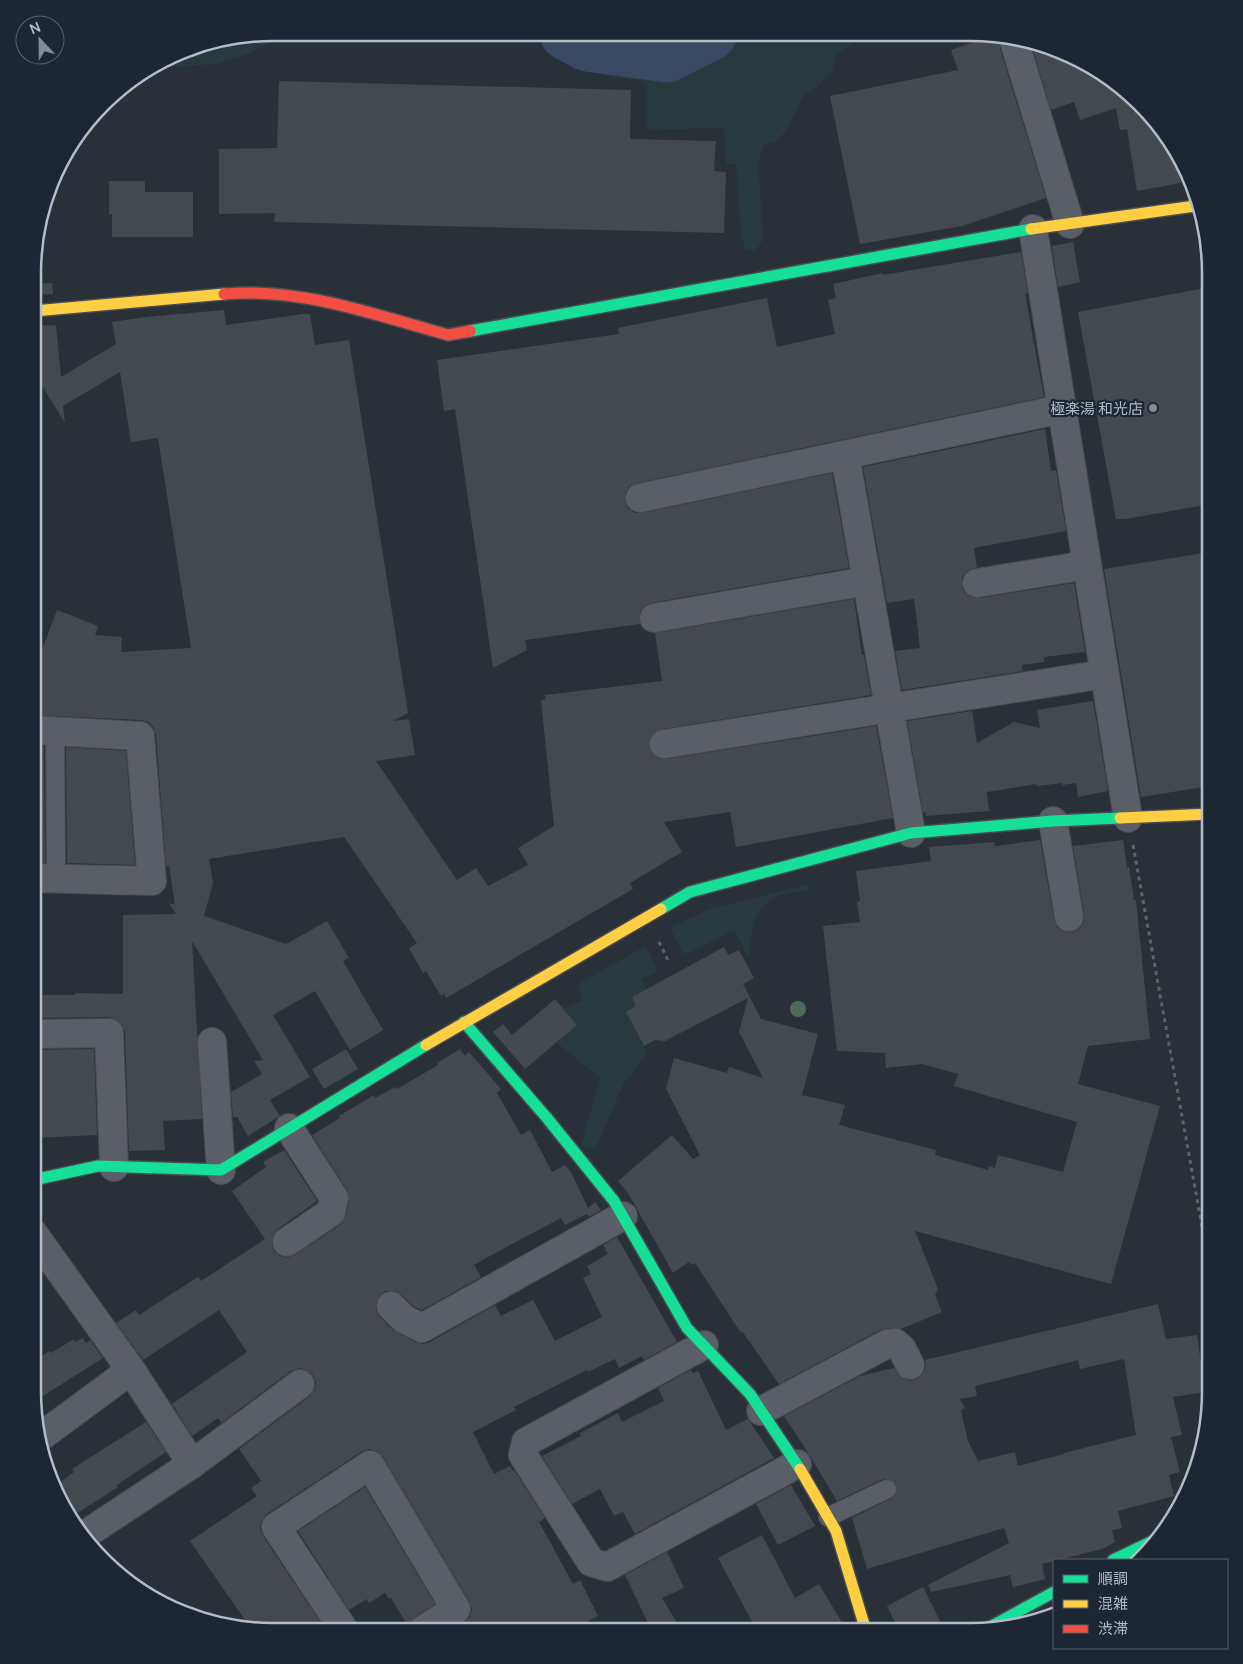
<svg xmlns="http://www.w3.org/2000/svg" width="1243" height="1664" font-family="Manrope,'Noto Sans JP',sans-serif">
	<rect width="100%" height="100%" fill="#2a3038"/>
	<g fill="#273a3e">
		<polygon points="273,33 293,33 250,53 217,64 157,68 196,45"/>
		<polygon points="525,33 882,34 854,43 837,53 832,71 816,88 805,94 786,131 776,141 765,144 758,161 763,240 756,250 746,250 741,234 736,164 726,164 724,128 647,130 646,85 638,80 614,78 580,67"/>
		<path d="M805,885H809V889C800,893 790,892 781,895C753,904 750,933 749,958L734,930L684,955L670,928L709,909Z"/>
		<polygon points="646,946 658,971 642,979 646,990 632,997 637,1006 626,1012 647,1053 623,1085 595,1150 581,1146 600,1078 556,1042 563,1009 583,1000 578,984"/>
	</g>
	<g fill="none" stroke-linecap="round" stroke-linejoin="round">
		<polyline stroke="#384963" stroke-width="55" points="567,33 587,44 667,55 709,34"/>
	</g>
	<g fill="#444950" fill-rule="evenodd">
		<polygon points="994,35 1002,35 1000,49 1046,198 962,226 860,244 830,96 958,70 951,50"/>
		<polygon points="1032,46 1104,73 1151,114 1176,152 1181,183 1137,191 1127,129 1120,130 1116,108 1080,120 1074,102 1051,110"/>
		<polygon points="279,81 631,90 630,139 716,141 714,171 726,172 724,233 274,222 275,213 219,214 219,149 277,148"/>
		<polygon points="109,181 145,181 145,192 193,192 193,237 112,237 112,214 109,214"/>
		<polygon points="1073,242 1080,282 1058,287 1052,246"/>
		<polygon points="1021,252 1028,293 1025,294 1044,397 637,483 630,486 625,493 625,501 628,508 635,513 643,513 832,473 849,568 651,603 644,606 640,612 640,624 525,640 527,650 493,668 455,409 444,411 437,360 619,334 618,328 767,298 777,347 835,334 828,300 836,298 833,284 883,273 883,275"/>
		<polygon points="52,283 53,294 34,295 35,284"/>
		<polygon points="1210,287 1210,504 1126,519 1116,519 1078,312"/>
		<polygon points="224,310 226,325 303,314 310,314 315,345 349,340 408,713 393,721 409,719 415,755 376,761 457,880 476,868 488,886 528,865 518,848 554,826 541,700 546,699 545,695 662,681 655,633 854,599 862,655 864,655 871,695 662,729 655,732 650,738 649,747 652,753 658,758 666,759 876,726 893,818 736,847 730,812 664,822 682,852 630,883 633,889 446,998 444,994 441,996 426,971 423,973 409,948 417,943 344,837 209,859 213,883 204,916 286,944 327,921 349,958 343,961 383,1030 350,1050 315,991 273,1015 310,1077 270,1100 280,1116 248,1136 237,1117 233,1117 231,1092 262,1074 254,1061 263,1060 192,941 202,1119 163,1121 165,1150 129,1151 125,1032 122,1025 117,1020 109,1017 33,1018 33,995 75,995 75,993 123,994 123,915 176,914 169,903 175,905 169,866 166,866 156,735 153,727 148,722 141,720 34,715 34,671 57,610 98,626 95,635 122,637 121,652 191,648 158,438 131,442 120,372 63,406 65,423 34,373 34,326 56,325 61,377 116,344 112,322 146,317"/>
		<polygon points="1045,429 1051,471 1056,470 1066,531 974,548 977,567 967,571 962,578 962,586 965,593 971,597 980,598 1074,583 1085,652 1044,657 1044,662 1022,665 1023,671 902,690 895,651 920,648 914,599 887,603 863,467"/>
		<polygon points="1210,552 1210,786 1141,797 1104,569"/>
		<polygon points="1093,701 1108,791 1078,797 1076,783 1062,785 1062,783 1037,786 1036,784 987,792 989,811 926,816 926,812 923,813 907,721 972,711 977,743 1014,722 1040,728 1037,710"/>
		<polygon points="34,746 44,746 45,863 33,862"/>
		<polygon points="66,747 126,751 135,865 67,863"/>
		<polygon points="1040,840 1054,920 1057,927 1063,931 1072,932 1079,929 1084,922 1084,914 1073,846 1123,840 1127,868 1129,867 1134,900 1136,900 1150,1039 1088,1046 1078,1084 1160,1106 1111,1284 915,1231 938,1289 935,1295 942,1312 901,1329 893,1328 880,1330 779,1384 742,1331 741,1333 695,1263 691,1265 689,1262 673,1273 628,1193 618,1181 672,1135 693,1159 700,1155 666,1089 674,1058 727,1073 729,1067 763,1078 739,1032 748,998 665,1041 655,1040 644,1046 626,1012 636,1006 632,997 724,947 728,955 739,950 754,978 743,984 761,1019 818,1034 802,1095 845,1105 839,1125 936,1150 935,1155 988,1170 989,1166 995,1168 998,1155 1063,1172 1077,1122 954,1086 958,1074 922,1064 886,1068 885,1053 837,1051 823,926 860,922 857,902 860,901 856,871 931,861 929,847 994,842 995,846"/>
		<polygon points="555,999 577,1025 525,1069 493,1032 503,1024 512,1035"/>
		<polygon points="94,1049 97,1135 33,1138 33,1050"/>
		<polygon points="346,1049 358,1069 324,1089 312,1069"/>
		<polygon points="460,1049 465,1056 469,1052 501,1089 497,1093 521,1135 530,1130 552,1172 565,1165 571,1172 588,1208 595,1202 601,1210 589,1217 587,1214 565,1225 561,1218 490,1256 474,1265 481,1277 422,1310 413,1306 402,1295 395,1291 386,1291 380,1295 376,1302 376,1310 380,1317 393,1330 415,1342 423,1344 430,1342 495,1305 501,1316 533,1300 555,1341 602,1317 583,1278 591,1274 587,1266 608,1254 603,1245 617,1237 677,1342 644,1360 642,1356 619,1368 615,1359 588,1372 587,1370 514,1407 516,1410 473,1432 494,1474 510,1466 513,1471 514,1470 545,1518 539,1522 573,1584 580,1580 598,1616 571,1630 452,1630 470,1617 472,1609 469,1601 383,1457 377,1451 369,1449 361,1452 267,1514 262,1520 260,1528 263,1536 323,1626 317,1630 252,1630 190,1541 257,1496 251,1488 261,1481 239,1449 310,1396 314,1390 316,1383 313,1375 306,1370 299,1368 291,1371 221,1423 218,1418 192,1436 172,1404 247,1352 219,1310 143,1360 116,1323 136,1310 139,1315 198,1277 201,1281 265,1239 232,1191 266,1167 263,1162 284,1150 317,1201 278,1229 273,1235 272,1244 274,1251 280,1256 288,1258 295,1255 340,1225 346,1215 349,1201 347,1190 312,1135 340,1118 339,1116 374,1095 375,1098 395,1087 397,1089 438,1065 437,1063"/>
		<path d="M1158,1304L1166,1339L1197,1335L1205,1392L1173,1397L1182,1435L1171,1437L1180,1472L1169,1475L1174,1496L1118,1511L1122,1528L1112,1530L1115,1542L1102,1549L1042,1564L1045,1579L1013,1587L1010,1575L931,1592L928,1585L1009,1543L1004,1528L867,1569L852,1518L892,1498L897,1490L896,1484L888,1479H883L837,1501L810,1456L784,1416L860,1376L894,1368L902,1378L910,1381L917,1379L923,1373L926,1366L925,1360ZM1124,1359L1136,1435L1064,1453V1454L1018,1466L1015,1452L978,1461L968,1441L961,1410L965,1408L960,1399L977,1396L975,1386L1078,1360L1080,1369Z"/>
		<polygon points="83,1338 86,1343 90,1340 103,1358 35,1401 32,1391 33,1362 49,1351 51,1353 74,1339 75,1342"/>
		<polygon points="691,1370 693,1373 698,1371 726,1430 748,1419 774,1458 635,1534 623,1512 614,1516 600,1489 572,1504 542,1456 581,1436 580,1433 618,1413 622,1422 664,1401 658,1388"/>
		<polygon points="146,1422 166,1452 117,1485 118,1487 71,1517 57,1497 55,1486 74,1472 72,1469"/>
		<polygon points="791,1485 815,1526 778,1545 756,1504"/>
		<polygon points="365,1487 435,1604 415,1617 408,1626 391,1598 389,1599 385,1593 369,1603 367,1599 349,1610 298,1531"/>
		<polygon points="762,1535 795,1598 819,1584 847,1631 757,1631 718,1558"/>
		<polygon points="667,1552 684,1588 662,1598 682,1631 652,1631 625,1575"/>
		<polygon points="923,1587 945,1631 899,1631 887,1606"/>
	</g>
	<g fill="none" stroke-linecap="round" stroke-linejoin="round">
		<defs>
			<g id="lane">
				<polyline points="55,732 56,879"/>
				<polyline points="828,1517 887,1489"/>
			</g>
			<g id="street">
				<polyline points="1017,40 1015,44 1070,224"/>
				<polyline points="1033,229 1128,818"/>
				<polyline points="845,455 911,833"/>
				<polyline points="640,498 1062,409"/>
				<polyline points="977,583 1087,565"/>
				<polyline points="654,618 867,581"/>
				<polyline points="664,744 1104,674"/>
				<polyline points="1053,821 1069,917"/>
				<polyline points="33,878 152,881 140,736 34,730"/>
				<polyline points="33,1034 109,1033 114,1167"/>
				<polyline points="212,1042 221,1170"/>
				<polyline points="33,1233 131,1370 192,1464"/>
				<polyline points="287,1242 331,1212 334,1198 289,1128"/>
				<polyline points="391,1306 404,1319 422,1328 623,1216"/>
				<polyline points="704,1345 526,1442 523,1455 591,1562 607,1567 797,1464"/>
				<polyline points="761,1411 887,1344 895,1343 902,1349 910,1365"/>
				<polyline points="43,1435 131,1370"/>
				<polyline points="83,1536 192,1464 300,1384"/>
				<polyline points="344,1630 276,1527 370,1465 456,1609 423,1630"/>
			</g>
			<g id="fast">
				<polyline points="470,331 1031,229"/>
				<polyline points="661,909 690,892 911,833 1053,821 1120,818"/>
				<polyline points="464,1022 547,1118 614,1201 687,1328 750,1394 800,1469"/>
				<polyline points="33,1180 98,1166 221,1170 426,1045"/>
				<polyline points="1113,1560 1157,1539"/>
				<polyline points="990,1627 1054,1592"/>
			</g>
			<g id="slow">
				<polyline points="1031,229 1195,206"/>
				<polyline points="34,311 224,294"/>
				<polyline points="1120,818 1210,814"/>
				<polyline points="426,1045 661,909"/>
				<polyline points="800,1469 836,1531 866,1631"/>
			</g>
			<path id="jam" d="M224,294C300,287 375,315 448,335L470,331"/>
		</defs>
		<use href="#lane" stroke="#484c53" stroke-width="20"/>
		<use href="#street" stroke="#484c53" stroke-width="30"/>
		<use href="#fast" stroke="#484c53" stroke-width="14"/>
		<use href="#slow" stroke="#484c53" stroke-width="14"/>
		<use href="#jam" stroke="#484c53" stroke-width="14"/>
		<g stroke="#5d636a" stroke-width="3" stroke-dasharray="4 4" stroke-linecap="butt">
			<polyline points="1133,845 1210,1271"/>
			<polyline points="659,942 669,962"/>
		</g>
		<use href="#lane" stroke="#5a5e66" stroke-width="18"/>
		<use href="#street" stroke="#5a5e66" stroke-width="28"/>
		<use href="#fast" stroke="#16e098" stroke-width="11"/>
		<use href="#slow" stroke="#ffcf43" stroke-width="11"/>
		<use href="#jam" stroke="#f24e42" stroke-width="11"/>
	</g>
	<circle fill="#4e6a5a" cx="798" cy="1009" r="8"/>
	<circle fill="#848b96" stroke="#1d2633" stroke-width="2" cx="1153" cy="408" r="5"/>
	<g text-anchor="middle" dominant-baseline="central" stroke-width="4.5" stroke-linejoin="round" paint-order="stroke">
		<g font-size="15" fill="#b4bcc9" stroke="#1d2633" text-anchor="end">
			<text x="1143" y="408">極楽湯 和光店</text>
		</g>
	</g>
	<path d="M0 0H1243V1664H0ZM273 41H970A232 232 0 0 1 1202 273V1391A232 232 0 0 1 970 1623H273A232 232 0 0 1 41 1391V273A232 232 0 0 1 273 41Z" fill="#1d2633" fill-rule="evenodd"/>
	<path fill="none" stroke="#b4bcc9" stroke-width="2.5" d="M273 41H970A232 232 0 0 1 1202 273V1391A232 232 0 0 1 970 1623H273A232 232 0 0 1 41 1391V273A232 232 0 0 1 273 41Z"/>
	<rect x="1053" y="1559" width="175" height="90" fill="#1d2633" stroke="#59626f"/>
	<rect x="1063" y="1575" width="25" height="8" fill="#16e098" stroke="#59626f"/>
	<text x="1098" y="1584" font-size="15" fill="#b4bcc9">順調</text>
	<rect x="1063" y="1600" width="25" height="8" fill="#ffcf43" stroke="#59626f"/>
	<text x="1098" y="1609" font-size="15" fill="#b4bcc9">混雑</text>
	<rect x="1063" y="1625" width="25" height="8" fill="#f24e42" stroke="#59626f"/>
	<text x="1098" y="1634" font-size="15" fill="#b4bcc9">渋滞</text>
	<g transform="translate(40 40) rotate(338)"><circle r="24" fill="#1d2633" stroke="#59626f"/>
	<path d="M0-4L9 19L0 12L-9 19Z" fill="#848b96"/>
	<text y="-8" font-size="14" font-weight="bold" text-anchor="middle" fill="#b4bcc9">N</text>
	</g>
</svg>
